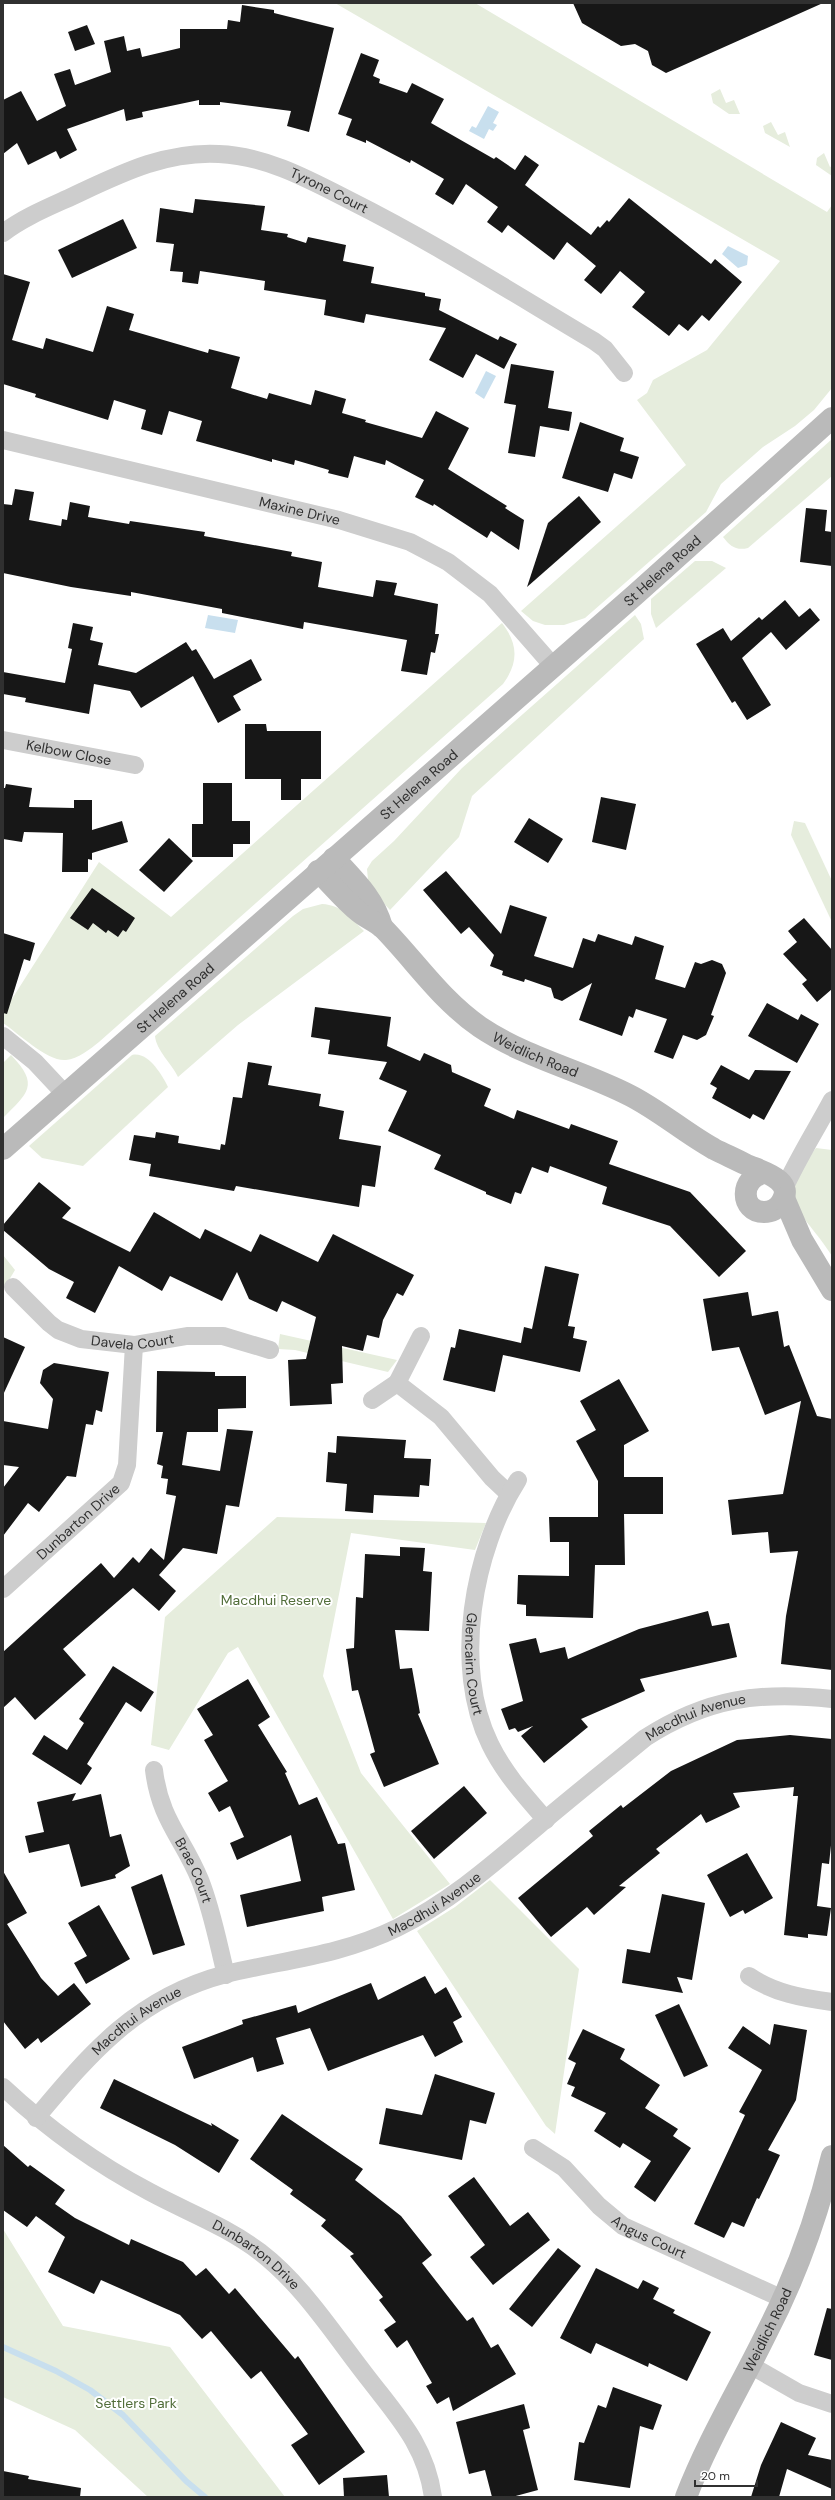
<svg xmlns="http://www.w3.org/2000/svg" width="835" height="2500" font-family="'DM Sans',sans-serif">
	<rect width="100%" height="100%" fill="#fff"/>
	<g fill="#e6eddd">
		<polygon points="335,3 475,3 827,212 832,205 832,388 814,410 795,426 763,447 721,484 706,512 585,618 564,625 545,625 533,621 521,611 686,465 637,400 647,393 653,380 707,350 780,261"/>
		<polygon points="720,89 726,103 734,100 740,114 729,114 713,103 711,94"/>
		<polygon points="771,122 778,135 785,132 790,147 765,133 763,126"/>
		<polygon points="824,153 830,167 832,166 832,176 816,165 817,158"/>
		<path d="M832,439V476L748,548C736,551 730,546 723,537Z"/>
		<polygon points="695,561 712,561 726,568 656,628 651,614 651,599"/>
		<polygon points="635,615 641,624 644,639 472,796 459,837 390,910 379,898 368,880 367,869 372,861 394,841 462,768"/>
		<path d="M502,623C518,644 519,662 503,684L99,1042C90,1049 78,1059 66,1060C48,1062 18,1033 3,1023V1013L99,862L171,917Z"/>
		<polygon points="794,821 805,823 832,881 832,922 791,835"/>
		<path d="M322,904C342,905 351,918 364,931L238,1025L178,1077C172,1064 156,1050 155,1036L293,916L303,909Z"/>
		<path d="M11,1055C40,1085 28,1093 3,1118V1063Z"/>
		<path d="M132,1055C148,1051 162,1075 168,1087L83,1166L42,1158L29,1146Z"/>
		<path d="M816,1148L832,1150V1256C802,1208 771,1203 816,1148Z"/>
		<polygon points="3,1255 15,1270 3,1290"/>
		<polygon points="280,1334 397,1360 388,1372 295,1350 278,1349"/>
		<polygon points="277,1517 486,1523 475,1550 351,1533 323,1676 361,1773 450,1884 393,1919 238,1647 228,1653 169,1750 151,1745 165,1617"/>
		<polygon points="490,1880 579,1969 555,2134 546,2126 417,1931 455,1907"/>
		<polygon points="3,2229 63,2326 170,2347 285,2497 148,2497 75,2430 3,2397"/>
	</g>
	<g fill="#c8dfee">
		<polygon points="488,106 499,112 493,123 497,125 493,131 489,129 484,139 469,131 472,126 476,128"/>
		<polygon points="728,246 748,256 747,265 738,268 722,254"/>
		<polygon points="486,371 496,376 484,399 475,393"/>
		<polygon points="208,615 238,620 235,633 205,628"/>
	</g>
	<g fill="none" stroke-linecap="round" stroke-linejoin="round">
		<polyline stroke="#c8dfee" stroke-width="6" points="3,2347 56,2371 90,2390 123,2415 186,2481 205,2497"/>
	</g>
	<g fill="#171717">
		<polygon points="573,3 823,3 666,73 652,65 648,51 635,44 621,46 582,23"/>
		<polygon points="242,5 274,10 274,13 334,28 309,132 287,126 291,111 220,102 220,105 199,105 199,100 142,112 143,117 126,121 124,109 67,129 77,150 60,159 56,151 28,165 17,143 3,154 3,100 21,91 37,121 66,106 54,74 70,69 75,85 111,72 104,41 124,36 127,51 140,48 142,57 180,48 180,29 227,29 228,20 240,22"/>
		<polygon points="87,25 95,44 75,51 68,32"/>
		<polygon points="361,53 379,60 373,76 380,79 379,83 407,93 412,83 444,99 431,123 494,159 496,157 515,170 525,155 539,165 525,185 591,235 598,226 600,228 607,220 609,222 629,198 711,264 715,259 742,282 709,321 702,315 688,331 679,324 669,336 632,307 645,292 620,271 601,294 584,280 596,266 567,242 554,260 508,225 502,233 487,222 498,207 466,184 453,205 435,194 444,179 411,160 410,163 366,140 366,143 346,135 352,119 338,114"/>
		<polygon points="195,199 265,206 261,230 288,234 287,237 306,243 308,237 346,245 343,261 374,267 371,283 425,293 425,296 441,299 439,310 498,340 500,336 517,344 504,369 476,354 463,378 429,360 446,328 366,314 364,323 324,315 326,300 264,290 265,281 200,271 198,284 182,282 183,272 170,271 174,244 156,242 160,208 193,213"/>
		<polygon points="123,219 137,248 72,278 58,250"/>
		<polygon points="3,274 30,282 12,340 43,349 46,338 93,352 107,306 134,314 129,330 208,353 209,349 240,357 231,388 267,399 269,393 311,405 315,390 346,399 342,413 366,420 365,422 422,438 436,411 469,428 448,469 507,506 505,508 524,520 519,550 491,531 487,538 434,504 433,506 415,497 424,480 386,460 385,465 354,456 348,478 328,473 329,470 295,460 294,465 272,459 272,462 196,441 202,421 169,411 162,435 141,429 146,410 114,400 108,420 35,397 36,394 3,384"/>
		<polygon points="511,364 554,371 548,408 572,412 569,431 540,426 535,457 508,453 516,405 504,403"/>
		<polygon points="580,422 624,438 620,451 639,457 632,479 614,473 608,492 562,478"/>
		<polygon points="15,489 34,492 29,520 61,526 62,519 67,520 70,502 90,506 88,517 129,524 130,521 205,532 204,536 292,552 291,556 322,562 318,587 373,597 376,580 397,583 394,595 438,604 435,634 439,634 435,653 431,652 427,675 401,671 407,640 304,622 303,629 222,613 222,609 131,592 131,596 71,587 3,573 3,504 12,505"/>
		<polygon points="579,496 601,522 527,587 548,523"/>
		<polygon points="806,508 827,510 825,531 832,532 832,566 800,562"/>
		<polygon points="785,600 799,617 810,608 820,620 786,650 771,632 742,658 771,705 747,720 735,701 732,703 696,644 723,628 731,641 759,617 762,620"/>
		<polygon points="73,623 93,627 90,640 103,643 98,665 136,673 186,642 192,651 196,649 214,679 251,659 262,680 233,696 241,710 218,723 193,676 141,708 130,691 94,684 89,714 25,702 26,698 3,694 3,672 65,683 72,649 68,648"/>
		<polygon points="245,724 266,724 267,731 321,731 321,779 301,779 301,800 281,800 281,779 245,779"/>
		<polygon points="203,783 232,783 232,821 250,821 250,844 233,844 233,857 192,857 192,824 203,824"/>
		<polygon points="6,784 32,788 29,807 74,808 74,800 92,800 92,830 122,821 128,842 92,853 92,860 88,859 88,872 62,872 63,833 24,832 22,842 3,839 3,788 5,788"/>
		<polygon points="601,797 636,804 626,850 592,842"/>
		<polygon points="529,818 563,839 548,863 514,842"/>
		<polygon points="169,838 193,861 164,892 139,870"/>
		<polygon points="446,871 501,934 510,905 547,917 534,956 573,968 583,938 595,942 598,934 632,945 635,936 664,946 655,979 685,988 695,962 701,964 712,960 722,964 726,973 711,1015 714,1016 706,1035 697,1040 683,1035 673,1059 654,1052 667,1019 636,1009 633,1018 629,1016 622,1036 579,1020 592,983 562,1001 554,998 551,988 525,979 524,982 502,975 503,971 490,966 494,955 469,927 461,934 423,890"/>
		<polygon points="92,888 135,918 126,932 123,930 118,937 108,930 106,933 93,923 88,930 70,918"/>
		<polygon points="804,918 832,950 832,989 817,1002 802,984 807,980 783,954 797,942 788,931"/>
		<polygon points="3,933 35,943 30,961 24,959 7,1014 3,1013"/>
		<polygon points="767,1003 798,1020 801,1014 819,1024 797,1063 748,1036"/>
		<polygon points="315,1007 391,1017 387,1046 420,1061 424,1053 451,1065 452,1072 491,1089 484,1106 514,1119 517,1110 569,1129 571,1124 618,1141 609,1164 690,1192 746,1251 719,1277 670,1226 602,1204 607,1187 550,1166 548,1173 532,1167 521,1194 515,1192 511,1204 486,1194 486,1192 434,1169 441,1155 388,1131 407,1091 379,1079 387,1062 328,1054 330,1040 311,1037"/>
		<polygon points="248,1062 272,1066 268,1085 321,1094 319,1106 344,1111 339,1139 381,1146 375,1187 362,1185 359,1207 236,1186 234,1191 149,1176 151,1164 129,1160 134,1135 155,1138 156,1132 179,1136 178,1143 220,1150 221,1144 225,1145 233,1097 242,1098"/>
		<polygon points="721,1065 749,1080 755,1070 791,1071 764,1120 753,1114 750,1119 712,1098 717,1088 710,1084"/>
		<polygon points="39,1182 71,1208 62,1218 130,1252 154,1212 200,1239 205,1229 251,1252 260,1234 318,1262 333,1234 414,1275 403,1296 397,1293 383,1320 379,1338 367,1335 363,1351 342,1346 343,1383 331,1384 332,1404 290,1406 288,1360 306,1359 316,1317 282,1301 277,1312 249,1299 237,1272 222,1301 170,1276 162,1291 119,1266 95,1313 66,1298 74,1282 49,1269 3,1230 3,1225"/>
		<polygon points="545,1266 579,1274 568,1326 575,1327 573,1338 587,1341 580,1372 503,1355 495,1392 443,1380 451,1347 455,1348 459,1329 521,1343 524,1327 532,1329"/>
		<polygon points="748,1292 752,1316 778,1311 784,1347 789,1345 817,1416 832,1419 832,1670 781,1664 786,1616 798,1551 770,1553 768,1532 732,1535 728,1500 783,1494 801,1401 765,1415 739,1347 712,1351 703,1299"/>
		<polygon points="3,1337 25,1347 3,1395"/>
		<polygon points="54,1363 109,1372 102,1412 96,1410 93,1425 86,1424 76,1477 67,1476 39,1512 28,1503 3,1536 3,1488 19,1467 3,1465 3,1421 48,1429 53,1399 40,1383 43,1370"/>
		<polygon points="157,1371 215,1372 215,1376 246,1376 246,1408 218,1409 218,1432 187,1432 182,1465 220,1471 227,1429 253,1431 239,1507 226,1505 217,1554 183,1548 159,1575 176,1591 159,1611 133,1588 63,1649 86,1675 35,1720 15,1697 3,1708 3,1652 101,1563 114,1578 133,1557 139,1563 151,1548 164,1560 176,1496 166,1494 168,1479 161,1478 163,1466 157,1464 163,1432 156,1432"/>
		<polygon points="619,1379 649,1431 624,1445 624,1477 663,1477 663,1514 624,1514 625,1565 595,1565 593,1618 526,1616 526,1605 517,1604 518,1575 569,1576 569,1542 550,1542 549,1517 598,1517 598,1481 576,1441 596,1430 580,1401"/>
		<polygon points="337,1436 406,1440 404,1458 431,1459 429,1486 420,1485 419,1497 374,1495 373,1513 345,1511 347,1484 326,1482 328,1452 336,1453"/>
		<polygon points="400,1547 425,1548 423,1571 432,1572 429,1631 395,1630 400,1669 412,1668 420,1713 418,1714 439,1764 384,1787 370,1754 375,1752 358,1690 352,1691 346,1649 354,1648 356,1597 363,1598 365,1554 400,1556"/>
		<polygon points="708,1611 712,1626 729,1623 737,1657 640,1679 645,1691 581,1719 588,1727 544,1763 521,1736 533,1726 518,1732 515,1728 509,1730 501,1709 523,1701 509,1644 536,1638 540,1653 565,1647 568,1659 639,1629"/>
		<polygon points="113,1666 154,1692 141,1712 126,1702 87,1764 92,1768 81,1785 32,1754 44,1735 67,1750 84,1723 79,1719"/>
		<polygon points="248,1679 270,1717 258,1725 287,1772 285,1773 299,1805 317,1797 338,1844 345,1843 355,1890 322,1897 324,1911 247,1927 240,1895 301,1881 291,1835 237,1860 230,1843 244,1837 230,1806 219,1812 208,1793 228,1781 204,1740 213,1735 197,1709"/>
		<polygon points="790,1735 832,1739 832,1836 829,1864 822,1863 817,1906 831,1908 827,1936 808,1934 808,1938 784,1935 798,1796 793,1796 794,1787 733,1793 740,1807 706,1823 701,1814 656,1849 660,1853 619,1886 626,1887 594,1915 587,1907 551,1937 518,1898 593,1836 589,1831 621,1805 623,1808 671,1771 737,1740"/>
		<polygon points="464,1786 487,1813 434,1859 411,1831"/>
		<polygon points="76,1793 72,1801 101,1794 110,1837 121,1834 130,1866 115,1875 116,1878 81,1887 69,1844 29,1853 25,1836 44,1832 37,1802"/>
		<polygon points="747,1853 773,1898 745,1914 743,1910 730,1917 707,1875"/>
		<polygon points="3,1871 27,1913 7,1924 41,1978 58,1996 74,1983 91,2004 41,2043 38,2038 25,2049 3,2021"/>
		<polygon points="162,1874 185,1945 153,1955 131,1887"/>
		<polygon points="662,1894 705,1903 692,1980 677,1977 683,1993 622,1983 627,1949 650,1953"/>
		<polygon points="99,1905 130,1959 86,1984 74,1963 87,1956 68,1923"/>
		<polygon points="425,1976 435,1994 446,1987 462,2017 453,2022 463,2042 435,2057 423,2035 328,2071 310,2028 276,2038 284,2064 257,2072 253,2057 194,2079 182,2047 243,2024 242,2020 296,2005 298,2013 371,1983 378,2000"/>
		<polygon points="679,2004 708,2066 684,2077 655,2015"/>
		<polygon points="774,2024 807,2030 796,2100 768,2150 780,2155 759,2199 757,2198 744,2227 732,2222 724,2238 694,2224 745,2115 739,2112 762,2070 728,2048 743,2026 770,2045"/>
		<polygon points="583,2029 625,2049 620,2059 660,2085 645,2108 678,2129 673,2136 691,2148 655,2202 634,2187 651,2161 623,2143 620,2148 594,2131 606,2113 571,2096 575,2087 567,2084 576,2063 568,2059"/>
		<polygon points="435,2074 495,2093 486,2124 470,2120 462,2160 379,2144 386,2108 422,2115"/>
		<polygon points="114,2079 212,2126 211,2123 239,2140 219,2173 175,2145 100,2108"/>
		<polygon points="282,2114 363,2169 355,2180 401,2216 432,2255 422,2263 467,2321 473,2317 491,2348 498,2344 516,2374 453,2411 449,2397 437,2404 426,2386 432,2383 407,2340 397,2348 384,2330 396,2322 379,2300 383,2297 350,2256 354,2254 321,2226 326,2220 290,2194 293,2190 250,2159"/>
		<polygon points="3,2145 28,2167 30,2165 65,2190 55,2204 75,2218 129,2245 131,2239 183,2262 196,2276 206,2268 229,2294 235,2288 295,2359 298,2356 365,2452 319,2485 291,2445 308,2434 261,2371 251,2379 211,2331 202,2339 180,2315 101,2280 94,2294 48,2272 65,2237 36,2216 27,2227 3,2210"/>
		<polygon points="474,2177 510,2226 528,2212 550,2240 493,2285 470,2257 485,2245 448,2196"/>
		<polygon points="558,2248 581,2266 532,2327 509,2309"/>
		<polygon points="596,2268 638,2289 643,2280 659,2288 653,2299 675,2310 673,2313 711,2332 687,2381 649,2363 648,2367 596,2343 591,2354 560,2338"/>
		<polygon points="827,2308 832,2309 832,2360 814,2355"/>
		<polygon points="613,2387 662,2405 653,2430 640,2426 630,2488 574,2480 579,2442 584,2443 598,2405 606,2408"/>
		<polygon points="524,2404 530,2428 523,2430 538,2490 512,2497 492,2497 485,2470 469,2474 456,2422"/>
		<polygon points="781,2422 816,2438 808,2455 832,2460 832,2489 787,2469 779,2497 751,2497 761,2465"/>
		<polygon points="3,2471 29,2476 28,2479 81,2488 80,2497 3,2497"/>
		<polygon points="387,2475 389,2497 344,2497 343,2478"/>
	</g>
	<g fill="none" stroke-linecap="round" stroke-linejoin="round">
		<g stroke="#cdcdcd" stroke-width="18">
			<path id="s1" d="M3,233C24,217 49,207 73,196C120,174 165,151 219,154C266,156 308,179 349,200C433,242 513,293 594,341L605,349L624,373"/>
			<path id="s2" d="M3,440L339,520L410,542L448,562L490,594L553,666"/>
			<path id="s3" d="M3,740L135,765"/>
			<polyline points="3,1036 35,1062 65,1094"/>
			<path d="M784,1189C798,1158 816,1130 832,1100"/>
			<path id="s4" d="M13,1287L49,1323L58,1330L81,1339L134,1345L187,1336H223L270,1350"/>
			<polyline points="397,1383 421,1336"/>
			<polyline points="372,1400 397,1383 441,1417 492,1478 509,1494"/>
			<path id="s5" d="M518,1480C473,1550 452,1667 490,1744C504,1773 525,1796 546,1820"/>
			<path id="s6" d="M3,1589L121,1483L127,1465L134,1345"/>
			<path id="s7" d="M154,1770C160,1820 183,1838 200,1880C212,1910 218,1943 226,1975"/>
			<path d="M749,1976C774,1993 802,1998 832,2002"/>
			<path id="s8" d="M3,2087C48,2129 95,2163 150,2192C187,2212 226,2226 260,2252C303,2285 335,2336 368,2378C398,2417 426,2446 433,2497"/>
			<path id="s9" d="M36,2118C92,2051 138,1997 226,1974C284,1960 342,1955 397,1928C450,1902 494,1863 539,1825C574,1795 610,1767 645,1738C707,1698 760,1691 832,1699"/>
			<path id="s10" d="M533,2148L564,2168L599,2206L623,2226L783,2299"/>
			<polyline points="750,2365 799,2393 832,2404"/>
		</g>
		<g stroke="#bababa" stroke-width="22">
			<path d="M334,858C354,880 374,898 382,927"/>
			<path id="s11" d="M318,871C332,885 344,900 359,912C366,918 377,922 384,929C416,962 441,1000 480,1027C526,1058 580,1070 629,1095C659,1110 685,1133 714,1149C724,1154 735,1159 745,1164C759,1171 797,1179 781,1203C777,1209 771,1212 764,1212C740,1212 739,1177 765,1173"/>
			<path id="s12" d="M3,1149L636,594L832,418"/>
			<polyline points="784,1198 802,1240 832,1290"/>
			<path id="s13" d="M686,2497C708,2440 739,2389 766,2334C795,2278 817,2217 832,2156"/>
		</g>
	</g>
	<g text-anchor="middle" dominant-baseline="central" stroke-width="4" stroke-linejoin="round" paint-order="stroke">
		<g font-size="14" fill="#303030" stroke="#fff">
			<text stroke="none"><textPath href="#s1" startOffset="350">Tyrone Court</textPath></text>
			<text stroke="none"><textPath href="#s2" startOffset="305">Maxine Drive</textPath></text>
			<text stroke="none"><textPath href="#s12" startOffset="877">St Helena Road</textPath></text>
			<text stroke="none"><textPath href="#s3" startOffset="67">Kelbow Close</textPath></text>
			<text stroke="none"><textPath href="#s12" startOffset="553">St Helena Road</textPath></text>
			<text stroke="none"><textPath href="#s12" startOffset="229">St Helena Road</textPath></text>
			<text stroke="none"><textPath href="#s11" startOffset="288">Weidlich Road</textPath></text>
			<text stroke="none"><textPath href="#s4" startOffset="139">Davela Court</textPath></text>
			<text stroke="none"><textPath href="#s6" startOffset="101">Dunbarton Drive</textPath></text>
			<text stroke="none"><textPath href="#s5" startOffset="193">Glencairn Court</textPath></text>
			<text stroke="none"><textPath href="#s9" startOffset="789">Macdhui Avenue</textPath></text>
			<text stroke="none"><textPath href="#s7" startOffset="109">Brae Court</textPath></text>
			<text stroke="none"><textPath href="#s9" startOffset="465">Macdhui Avenue</textPath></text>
			<text stroke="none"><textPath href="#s9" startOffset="141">Macdhui Avenue</textPath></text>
			<text stroke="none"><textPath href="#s10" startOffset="148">Angus Court</textPath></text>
			<text stroke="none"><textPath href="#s8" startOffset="305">Dunbarton Drive</textPath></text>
			<text stroke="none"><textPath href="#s13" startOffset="186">Weidlich Road</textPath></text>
		</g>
		<g font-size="14" fill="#526e3a" stroke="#fff">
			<text x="276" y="1600">Macdhui Reserve</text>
			<text x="136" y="2403">Settlers Park</text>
		</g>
	</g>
	<rect width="835" height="2500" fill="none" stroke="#303030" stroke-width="8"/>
	<path d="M695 2480v6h62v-6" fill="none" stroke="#303030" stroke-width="2"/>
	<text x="701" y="2480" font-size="12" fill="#303030" stroke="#ffffff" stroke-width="3" paint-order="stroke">20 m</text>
</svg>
